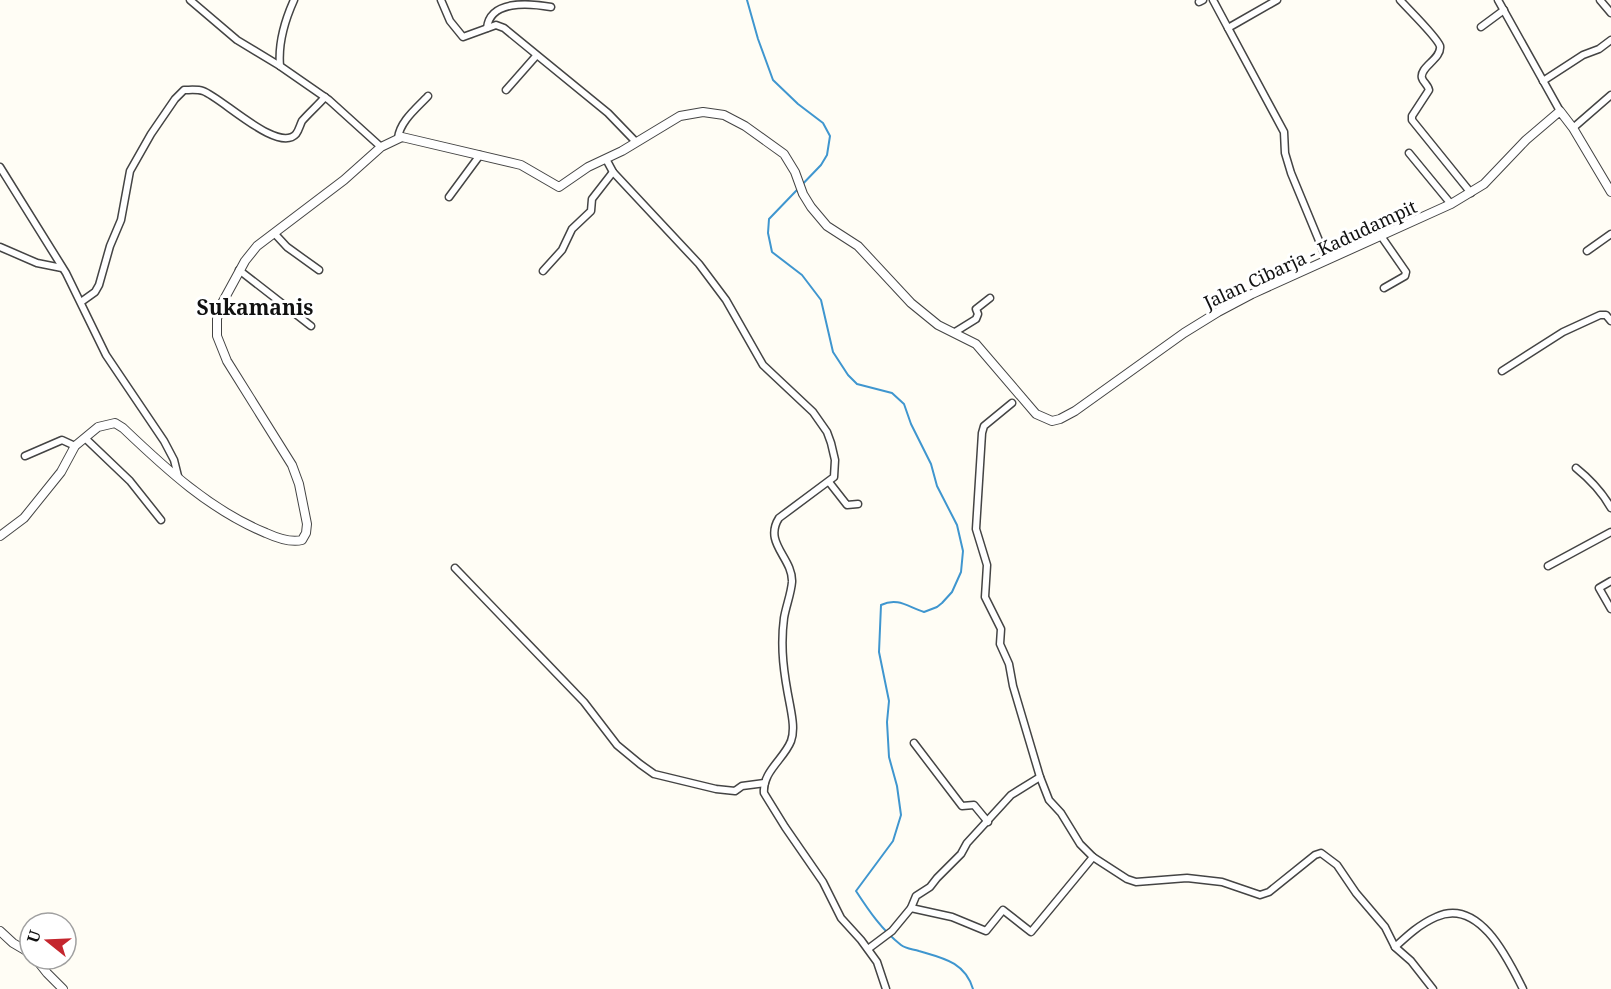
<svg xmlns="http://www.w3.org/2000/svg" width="1611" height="989" font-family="'Noto Serif',serif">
	<rect width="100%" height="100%" fill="#fffdf5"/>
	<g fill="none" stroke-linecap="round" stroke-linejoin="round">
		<path stroke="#3f96cf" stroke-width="2" d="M747,0L758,39L773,80L798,104L823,123L830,136L827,155L821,165L769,219L768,233L772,252L802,275L821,300L833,352L848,375L857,384L892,393L904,404L911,424L931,464L937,486L957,525L963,551L961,572L952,592L942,603L937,607L924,612C908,607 898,597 881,605L879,652L889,701L887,722L889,757L897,786L901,815L893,841L856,891C869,911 882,930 901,945C906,949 913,949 919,951C943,958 965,962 973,989"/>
		<defs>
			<g id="minor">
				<polyline points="190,0 237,40 280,66"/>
				<path d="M294,0C285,20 278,44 280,66L329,100L381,147"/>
				<polyline points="441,0 450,21 463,37 496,25 504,28 608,113 636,142"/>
				<polyline points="1213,0 1228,28"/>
				<polyline points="1277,0 1228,28 1284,132 1285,153 1291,173 1327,260"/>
				<path d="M1400,0C1408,9 1437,37 1440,46C1442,59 1419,67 1422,78C1423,82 1428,85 1429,90L1412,116V120L1471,193"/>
				<polyline points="1498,0 1560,111"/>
				<polyline points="1600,0 1611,13"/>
				<polyline points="1199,2 1203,0"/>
				<polyline points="1481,27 1504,10"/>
				<path d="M487,28C490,0 528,3 551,7"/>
				<polyline points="1543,81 1583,55 1599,49 1611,40"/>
				<polyline points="506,90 536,56"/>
				<polyline points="1573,128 1611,95"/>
				<path d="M398,138C400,121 417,108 428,96"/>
				<polyline points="1409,153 1451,204"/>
				<path d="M606,159L613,172L699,264L726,300L763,365L813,412L827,432L831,443L835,460L834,477L779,518C763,543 793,558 792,582C791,594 786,606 784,618C780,648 784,675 790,705C792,716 795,730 791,741C784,759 762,772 764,793L785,827L823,882L841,918L861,940L877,962L886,989"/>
				<polyline points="0,167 66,273 106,355 164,441 174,460 178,476"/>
				<polyline points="449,197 480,155"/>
				<polyline points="275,234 287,247 319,270"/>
				<polyline points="1381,236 1406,272 1405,276 1384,288"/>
				<polyline points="0,247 37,263 62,268"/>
				<polyline points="1587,251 1611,234"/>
				<polyline points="239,270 311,326"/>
				<polyline points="543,271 562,250 572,229 591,211 592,199 613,172"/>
				<path d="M81,302L95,292L99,285L110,246L121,220L130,171L151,134L175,99L184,90C190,90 197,89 203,91C221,97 278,154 296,134C299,130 300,125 302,121C309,113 318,105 325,97"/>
				<polyline points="955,332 976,319 978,314 976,309 990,298"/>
				<polyline points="1502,371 1563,332 1600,315 1606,315 1611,321"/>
				<polyline points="1012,403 984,426 982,433 976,529 987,565 985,597 1001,629 1000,644 1009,664 1013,686 1040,777 1049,800 1061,813 1080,844 1093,857 1127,879 1136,882 1187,878 1222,882 1260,895 1269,892 1315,855 1321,853 1337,865 1356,893 1385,927 1395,947 1411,961 1433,989"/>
				<polyline points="85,438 130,481 161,520"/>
				<polyline points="25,456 62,440 75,446"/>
				<path d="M1576,468C1591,480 1602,492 1611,508"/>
				<polyline points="829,482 847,505 858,504"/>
				<polyline points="1548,566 1611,532"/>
				<polyline points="455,568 584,702 617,745 640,764 654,774 716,789 735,791 742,786 765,783"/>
				<polyline points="1611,581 1599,588 1611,609"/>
				<polyline points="914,743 962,806 974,805 988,822"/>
				<polyline points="911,908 952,917 986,931 1003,910 1031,932 1093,857"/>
				<path d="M1395,947C1408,935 1420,924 1436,917C1479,897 1508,959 1523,989"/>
				<polyline points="868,949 892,931 911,908 916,896 930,887 937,878 961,854 967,843 1011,795 1040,777"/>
			</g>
			<g id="tertiary">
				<path d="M0,536L24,518L61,472L75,446L98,427L115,423L123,428C166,469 210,510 266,533C277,538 290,543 302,540L306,533L307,524L299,484L292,465L227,361L217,336V319L221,305L245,261L257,246L344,180L381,147L402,137L521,165L559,187L588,167L622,151L680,116L703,112L724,115L745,126L784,154L795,172L803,194L811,207L827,226L858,246L911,303L938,325L976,344L1036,414L1052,421L1060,419L1075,411L1184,333L1218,312L1252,294L1451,204L1484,184L1526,140L1560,111L1573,128L1611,192"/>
				<polyline points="0,931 13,943 30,953"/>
				<polyline points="36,959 47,973 63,989"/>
			</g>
		</defs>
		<use href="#minor" stroke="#444" stroke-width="9"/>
		<use href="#tertiary" stroke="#444" stroke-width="10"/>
		<use href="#minor" stroke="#fff" stroke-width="6"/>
		<use href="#tertiary" stroke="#fff" stroke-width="8"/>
	</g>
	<g text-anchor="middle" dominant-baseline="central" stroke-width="6" stroke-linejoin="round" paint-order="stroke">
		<g font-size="18" fill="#111" stroke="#fff">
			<text transform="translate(1310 254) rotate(-25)">Jalan Cibarja - Kadudampit</text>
		</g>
		<g font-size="21" font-weight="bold" fill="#111" stroke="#fff">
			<text x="255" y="307">Sukamanis</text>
		</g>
	</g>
	<g transform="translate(48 941) rotate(288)"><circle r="28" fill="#ffffff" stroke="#a0a0a0" stroke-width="1.5"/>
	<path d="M0-4.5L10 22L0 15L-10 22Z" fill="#c4262e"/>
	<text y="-9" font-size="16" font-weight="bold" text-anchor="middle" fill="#111111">U</text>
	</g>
</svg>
